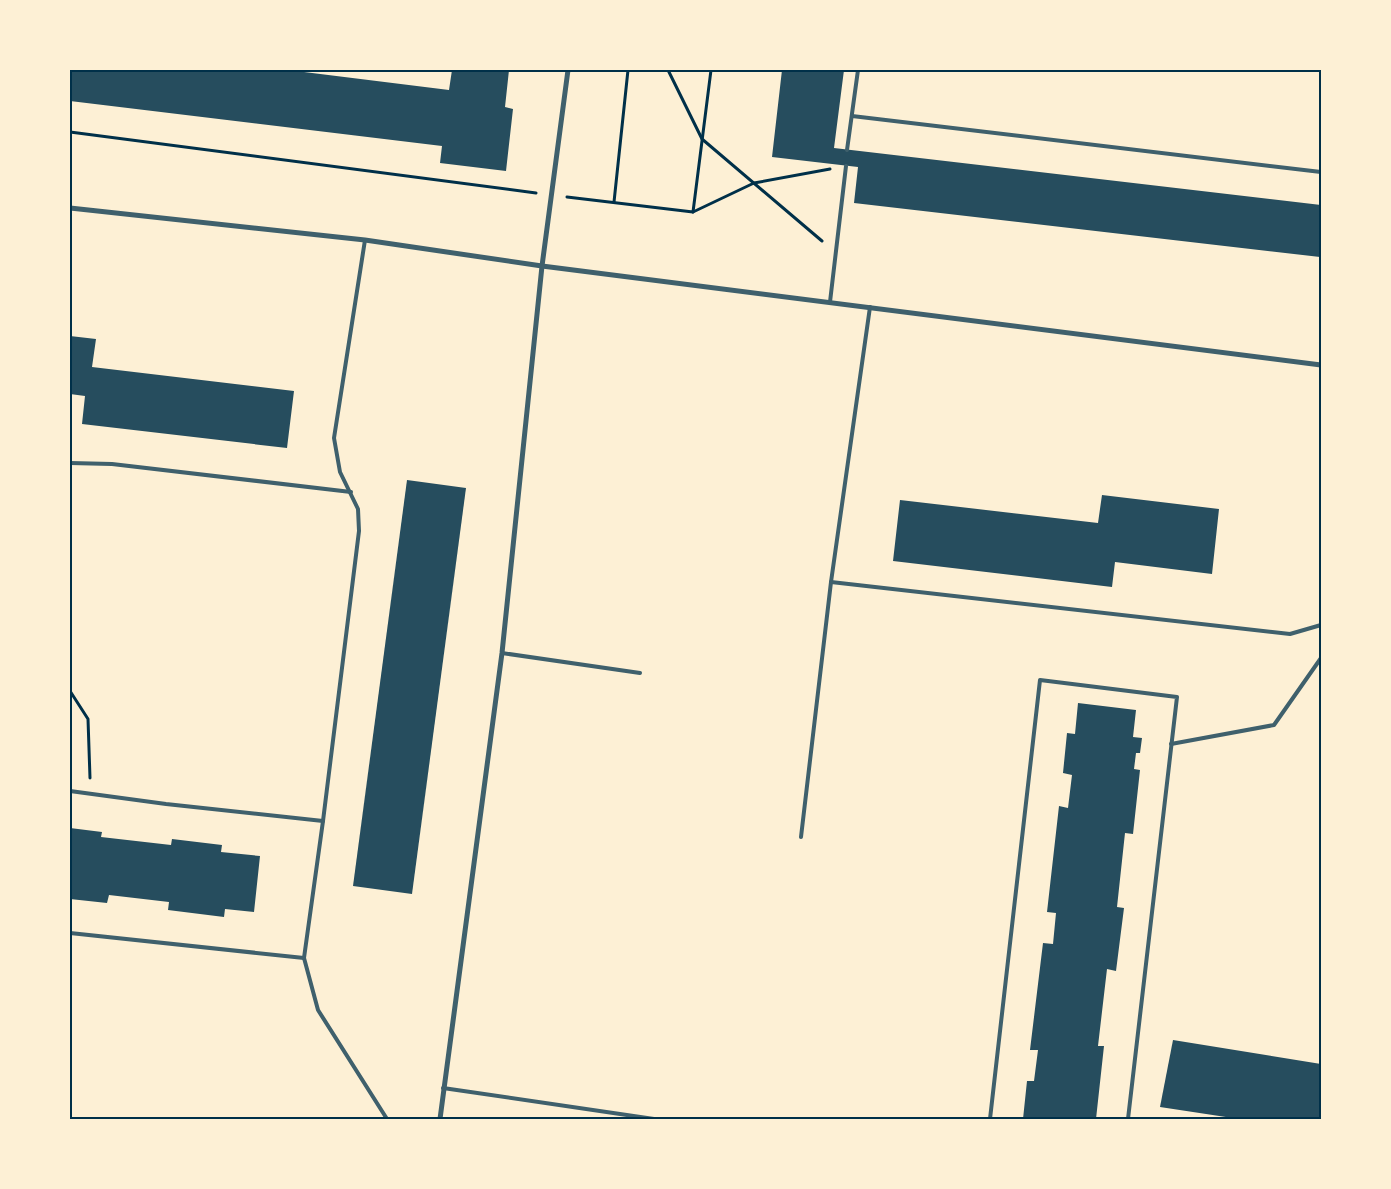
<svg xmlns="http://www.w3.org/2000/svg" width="1391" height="1189" font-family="Raleway,sans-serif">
	<rect width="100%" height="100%" fill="#fdf0d5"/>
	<g fill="#264d5e">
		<polygon points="70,70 288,70 449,90 452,70 509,70 505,107 513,109 506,171 440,163 442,146 70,101"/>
		<polygon points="782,70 844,70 834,148 1321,205 1320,257 854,203 858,167 772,157"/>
		<polygon points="70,336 96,339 92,367 294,391 287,448 82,424 85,396 70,394"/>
		<polygon points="407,480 466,488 412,894 353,886"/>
		<polygon points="1102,495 1219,509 1212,574 1115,562 1112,587 893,561 900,500 1098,523"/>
		<polygon points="1078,703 1136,710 1133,737 1142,738 1140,753 1136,753 1134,769 1140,770 1133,834 1125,833 1117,907 1124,908 1116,971 1107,969 1098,1046 1104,1046 1096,1119 1023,1119 1027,1081 1034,1081 1038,1050 1030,1050 1043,943 1053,944 1056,913 1047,912 1059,806 1068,808 1072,775 1063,773 1067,733 1075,734"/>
		<polygon points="70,828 102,832 101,837 171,845 172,839 222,845 221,852 260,856 254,912 225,909 224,917 168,910 169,902 109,895 107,903 70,899"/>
		<polygon points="1173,1040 1321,1064 1321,1119 1239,1119 1160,1107"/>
	</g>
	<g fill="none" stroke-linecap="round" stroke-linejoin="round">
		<g stroke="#003049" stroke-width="3">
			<polyline points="668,70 702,139 822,241"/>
			<polyline points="70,132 536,193"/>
			<polyline points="567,197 693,212 711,70"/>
			<polyline points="614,202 628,70"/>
			<polyline points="693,212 754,183 830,169"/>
			<polyline points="70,691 88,719 90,778"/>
		</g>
		<g stroke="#3f606c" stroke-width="4">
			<polyline points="852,116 1321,172"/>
			<polyline points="847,150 858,70"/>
			<polyline points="365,240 334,438 340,472 358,509 359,531 323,821 304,958 318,1010 387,1119"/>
			<polyline points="830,302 846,166"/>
			<polyline points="870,307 831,582 1290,634 1321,625"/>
			<polyline points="70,463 112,464 351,492"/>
			<polyline points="502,653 640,673"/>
			<polyline points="1171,744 1274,725 1321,658"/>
			<polyline points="70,791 166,804 323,821"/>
			<polyline points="801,837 831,582"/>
			<polyline points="70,933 304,958"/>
			<polyline points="443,1088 654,1119"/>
			<polyline points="990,1119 1040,680 1177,697 1128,1119"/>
		</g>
		<g stroke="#3f606c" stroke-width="5">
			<polyline points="70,208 365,240 542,266 1321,365"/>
			<polyline points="440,1119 502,653 542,266 568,70"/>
		</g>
	</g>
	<rect width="1391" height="1189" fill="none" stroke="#fdf0d5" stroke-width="142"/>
	<rect x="71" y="71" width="1249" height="1047" fill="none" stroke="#003049" stroke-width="2"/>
</svg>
